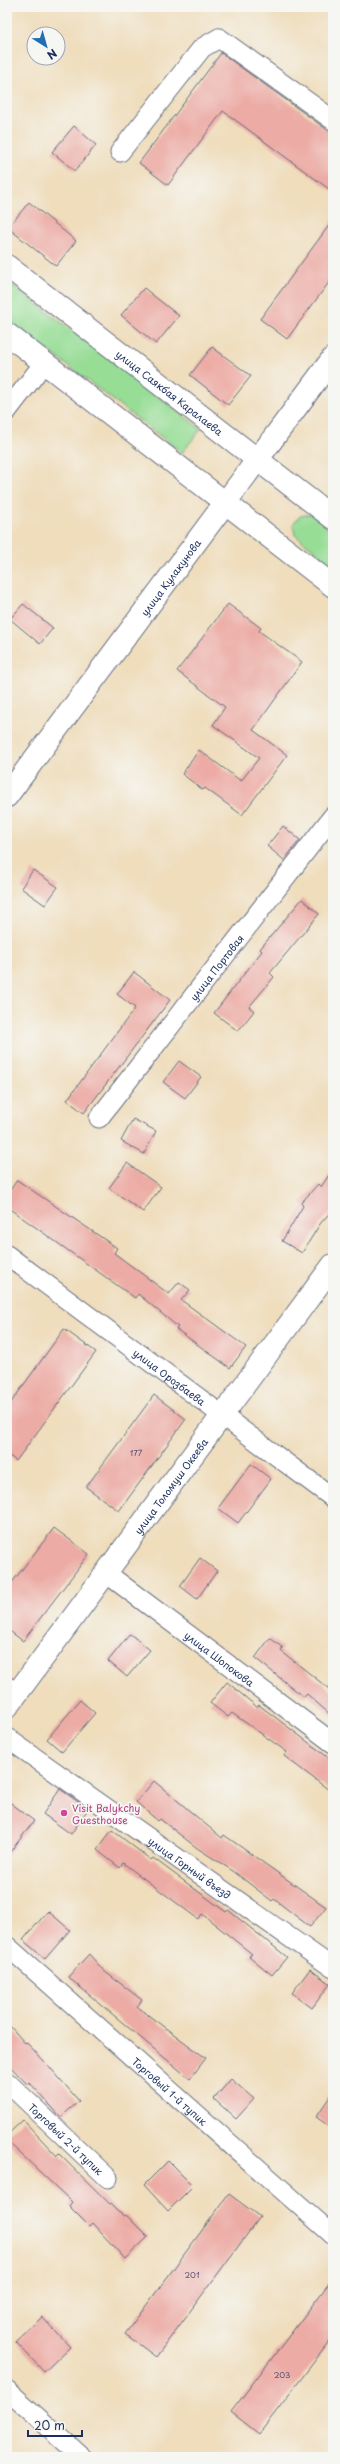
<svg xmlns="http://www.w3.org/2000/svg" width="340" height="2464" font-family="'Playpen Sans',sans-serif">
	<rect width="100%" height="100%" fill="#f6f6f2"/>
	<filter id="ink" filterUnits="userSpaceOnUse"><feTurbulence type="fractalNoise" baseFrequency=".025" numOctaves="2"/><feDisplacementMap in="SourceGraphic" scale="8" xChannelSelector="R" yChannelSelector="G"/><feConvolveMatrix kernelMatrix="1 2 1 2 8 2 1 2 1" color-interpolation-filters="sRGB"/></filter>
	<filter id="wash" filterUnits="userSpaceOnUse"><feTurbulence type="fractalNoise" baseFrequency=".012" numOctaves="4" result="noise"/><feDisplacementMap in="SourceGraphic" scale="16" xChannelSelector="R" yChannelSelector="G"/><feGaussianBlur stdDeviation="0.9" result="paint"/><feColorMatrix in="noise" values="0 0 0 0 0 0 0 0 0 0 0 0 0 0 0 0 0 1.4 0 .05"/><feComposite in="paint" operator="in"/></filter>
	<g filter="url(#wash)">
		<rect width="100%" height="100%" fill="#efddbc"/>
		<g fill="#97dd96" stroke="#59867a">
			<polygon points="7,281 201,429 182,453 7,319"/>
			<polygon points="311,514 333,532 333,565 295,535 293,524 300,516"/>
		</g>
		<g id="blocks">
			<g fill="#ecaba4">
				<polygon points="221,53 333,134 333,192 223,111 168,185 139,163"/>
				<polygon points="74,126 96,145 75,171 52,152"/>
				<polygon points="29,202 76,241 56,266 8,228"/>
				<polygon points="333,220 333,277 287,339 260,319"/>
				<polygon points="144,288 179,316 156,344 121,315"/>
				<polygon points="212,347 251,376 228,405 190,375"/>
				<polygon points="23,604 53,628 40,644 10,619"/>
				<polygon points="228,604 261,628 259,631 302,662 253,730 287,755 242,815 205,788 203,790 182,774 199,750 241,781 259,758 213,725 225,707 177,671"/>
				<polygon points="283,826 300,840 284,860 267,846"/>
				<polygon points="33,870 58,887 45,905 21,888"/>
				<polygon points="302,899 319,914 270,973 274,977 249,1007 254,1011 238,1031 214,1013 262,951 260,949"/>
				<polygon points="134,972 170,1000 84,1113 67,1100 135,1008 117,994"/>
				<polygon points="179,1061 201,1077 185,1098 163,1082"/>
				<polygon points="133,1119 156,1131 144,1154 121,1141"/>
				<polygon points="127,1163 161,1187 143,1212 109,1188"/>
				<polygon points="333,1169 333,1209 320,1224 302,1253 282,1241 303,1206 301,1203 318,1184 321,1187"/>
				<polygon points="17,1180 117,1248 114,1253 169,1294 179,1282 190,1290 181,1300 246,1347 230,1368 176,1329 178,1327 138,1294 135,1298 7,1207 7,1195"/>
				<polygon points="64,1329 96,1352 16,1461 7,1454 7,1408"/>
				<polygon points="154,1395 186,1419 119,1511 86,1487"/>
				<polygon points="251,1464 271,1479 238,1523 218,1508"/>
				<polygon points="54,1528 89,1554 23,1641 7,1629 7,1589"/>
				<polygon points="200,1558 217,1571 197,1599 180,1586"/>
				<polygon points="130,1634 150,1650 127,1677 108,1661"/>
				<polygon points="270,1638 283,1648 281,1651 333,1692 333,1717 307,1694 304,1697 255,1658"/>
				<polygon points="227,1682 257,1707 259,1705 333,1761 333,1793 284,1756 287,1752 232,1713 228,1717 210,1703"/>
				<polygon points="80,1700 95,1713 62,1752 47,1739"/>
				<polygon points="154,1781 222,1838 224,1835 326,1907 310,1927 274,1899 272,1901 233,1871 197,1848 160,1819 158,1821 136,1802"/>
				<polygon points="60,1789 88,1809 71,1834 43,1814"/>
				<polygon points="7,1800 34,1821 7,1856"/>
				<polygon points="112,1830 151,1860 153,1858 226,1912 228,1910 287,1957 272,1975 249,1956 252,1954 202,1914 198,1919 123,1863 120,1868 97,1850"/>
				<polygon points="48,1911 70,1930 45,1959 23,1940"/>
				<polygon points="89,1954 104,1971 142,2000 137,2007 206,2058 190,2079 68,1977"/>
				<polygon points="310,1969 330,1984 312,2008 292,1993"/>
				<polygon points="7,2023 25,2043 26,2042 47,2064 79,2101 61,2117 29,2082 27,2084 7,2063"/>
				<polygon points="231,2079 254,2099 236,2119 214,2099"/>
				<polygon points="333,2092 333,2129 316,2117"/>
				<polygon points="23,2120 57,2156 59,2154 117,2211 124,2216 126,2215 148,2237 125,2259 92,2223 89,2226 69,2206 72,2202 7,2141 7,2135"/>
				<polygon points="168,2161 193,2186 168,2211 144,2185"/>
				<polygon points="229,2194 260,2217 156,2357 125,2334"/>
				<polygon points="333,2278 333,2337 259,2434 231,2412"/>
				<polygon points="42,2317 70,2347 44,2372 16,2342"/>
			</g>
		</g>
	</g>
	<g filter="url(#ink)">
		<use href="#blocks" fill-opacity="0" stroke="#656c7f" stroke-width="1"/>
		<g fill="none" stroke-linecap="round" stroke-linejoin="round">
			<defs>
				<polyline id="service" points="7,1681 20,1690"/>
				<g id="minor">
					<polyline points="120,152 202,48 219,38 333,120"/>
					<polyline points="7,411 44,363"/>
					<path id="s1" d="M99,1118L333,816"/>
					<path id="s2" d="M7,1255L333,1498"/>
					<path id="s3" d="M106,1573L333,1743"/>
					<path id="s4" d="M7,1738L333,1968"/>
					<path id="s5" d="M7,1946L333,2235"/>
					<path id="s6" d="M7,2082L108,2178"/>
					<polyline points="7,2390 82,2457"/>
				</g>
				<g id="tertiary">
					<path id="s7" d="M7,266L333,518"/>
					<polyline points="7,334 333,586"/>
					<path id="s8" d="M7,796L333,358"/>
					<path id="s9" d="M7,1707L333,1265"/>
				</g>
			</defs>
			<use href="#service" stroke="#656c7f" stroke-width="12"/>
			<use href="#minor" stroke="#656c7f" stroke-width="21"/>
			<use href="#tertiary" stroke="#656c7f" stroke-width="24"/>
			<use href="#service" stroke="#fff" stroke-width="10"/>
			<use href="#minor" stroke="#fff" stroke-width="19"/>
			<use href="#tertiary" stroke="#fff" stroke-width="22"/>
		</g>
	</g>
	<circle fill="#d1479c" stroke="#f6f6f2" stroke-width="1.5" cx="64" cy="1813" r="4"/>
	<g text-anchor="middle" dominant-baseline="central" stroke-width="3.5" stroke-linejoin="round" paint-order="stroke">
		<g font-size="8" fill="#4f4e70">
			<text x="136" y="1453">177</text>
			<text x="192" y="2275">201</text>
			<text x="282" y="2375">203</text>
		</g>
		<g font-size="10" fill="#1b2f5e" stroke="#f6f6f2">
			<text stroke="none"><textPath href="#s7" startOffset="206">улица Саякбая Каралаева</textPath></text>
			<text stroke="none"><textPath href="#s8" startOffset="273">улица Кулакунова</textPath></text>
			<text stroke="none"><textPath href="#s1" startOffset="191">улица Портовая</textPath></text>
			<text stroke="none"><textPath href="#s2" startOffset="203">улица Орозбаева</textPath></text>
			<text stroke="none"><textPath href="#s9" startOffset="275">улица Толомуш Океева</textPath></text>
			<text stroke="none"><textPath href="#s3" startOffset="142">улица Шопокова</textPath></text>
			<text stroke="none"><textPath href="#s4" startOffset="224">улица Горный въезд</textPath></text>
			<text stroke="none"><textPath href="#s5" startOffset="218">Торговый 1-й тупик</textPath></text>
			<text stroke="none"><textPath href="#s6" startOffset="82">Торговый 2-й тупик</textPath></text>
		</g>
		<g font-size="10" fill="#b23c85" stroke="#f6f6f2" text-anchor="start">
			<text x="72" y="1807">Visit Balykchy<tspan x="72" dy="12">Guesthouse</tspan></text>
		</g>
	</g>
	<rect width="340" height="2464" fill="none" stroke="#f6f6f2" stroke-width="24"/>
	<g transform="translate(46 46) rotate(143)"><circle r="19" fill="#f6f6f2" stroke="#9ea6b7"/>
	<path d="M0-3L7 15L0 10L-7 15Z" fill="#1f6fb2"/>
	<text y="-6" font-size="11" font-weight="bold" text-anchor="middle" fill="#1b2f5e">N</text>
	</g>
	<path d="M28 2430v6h54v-6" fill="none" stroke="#1b2f5e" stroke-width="2"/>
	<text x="34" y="2430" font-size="12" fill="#1b2f5e" stroke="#f6f6f2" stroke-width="3" paint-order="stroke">20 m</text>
</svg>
